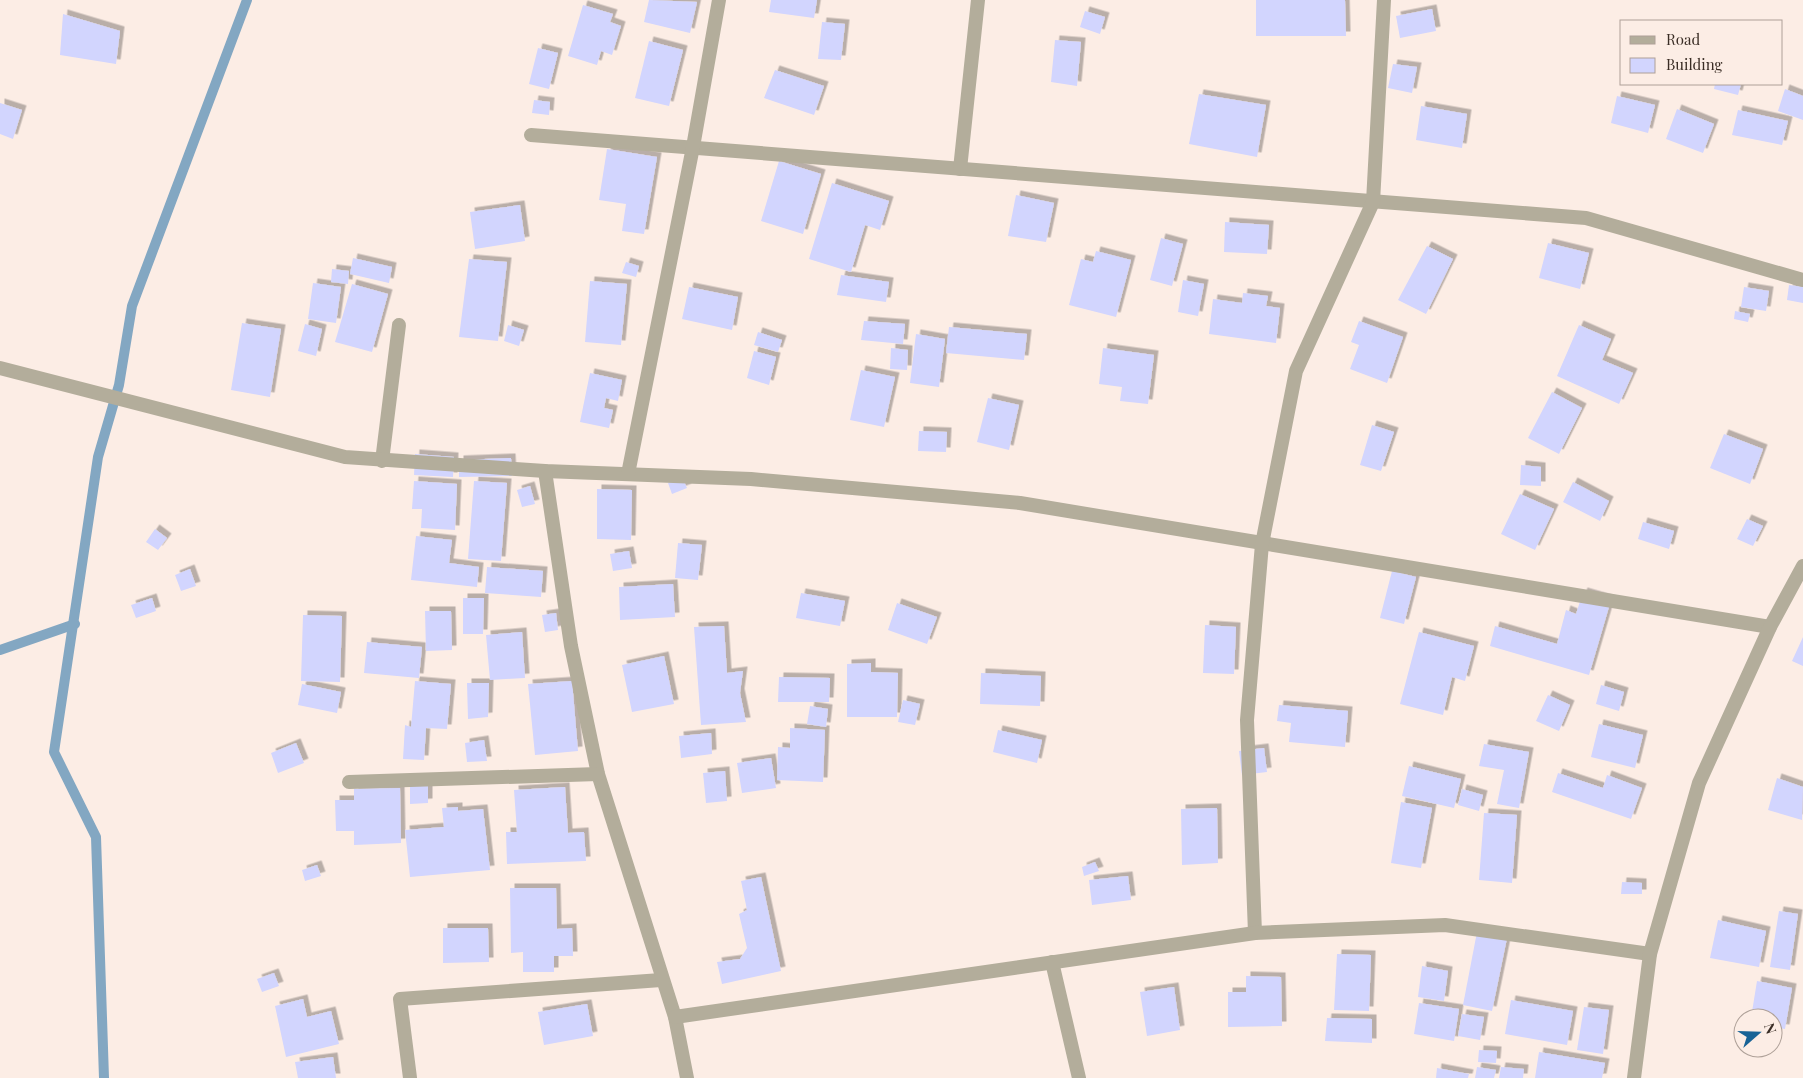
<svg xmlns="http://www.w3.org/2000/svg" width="1803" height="1078" font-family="'Playfair Display',serif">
	<defs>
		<filter id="shadow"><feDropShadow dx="4.5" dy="-4.5" stdDeviation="0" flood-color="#0004"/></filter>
	</defs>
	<rect width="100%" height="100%" fill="#fcede5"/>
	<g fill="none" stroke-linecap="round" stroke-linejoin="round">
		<g stroke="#83a7c2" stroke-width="10">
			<polyline points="0,650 75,624"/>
			<polyline points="104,1078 96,837 54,752 98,457 119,385 132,306 247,0"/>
		</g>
	</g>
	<g fill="#d2d5fe" filter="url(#shadow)">
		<polygon points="649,0 697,2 690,33 644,22"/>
		<polygon points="771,0 817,0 814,18 769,12"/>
		<polygon points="1256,0 1345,0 1346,36 1256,36"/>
		<polygon points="583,5 613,14 610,22 621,26 612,55 601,51 597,65 568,56"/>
		<polygon points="1432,9 1436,31 1400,38 1396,16"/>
		<polygon points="1085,11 1105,17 1100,34 1080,27"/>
		<polygon points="63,14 120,31 116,64 60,55"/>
		<polygon points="822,22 845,24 841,60 818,59"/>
		<polygon points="1055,40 1081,42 1077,86 1051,82"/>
		<polygon points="649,41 683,50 669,106 635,98"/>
		<polygon points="538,48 558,53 549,89 529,84"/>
		<polygon points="1393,64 1417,67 1412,93 1388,88"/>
		<polygon points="775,70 824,86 814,115 764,98"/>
		<polygon points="1715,84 1741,84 1738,95 1714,89"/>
		<polygon points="1785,89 1803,96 1803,120 1778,111"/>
		<polygon points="1199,94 1266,105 1257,157 1189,144"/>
		<polygon points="1617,96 1655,105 1648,133 1611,123"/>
		<polygon points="534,100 550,102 549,115 532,113"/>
		<polygon points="0,103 22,110 13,139 0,134"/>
		<polygon points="1421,106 1467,114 1462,148 1416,140"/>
		<polygon points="1677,109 1714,124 1703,153 1666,139"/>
		<polygon points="1738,110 1788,121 1782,145 1732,135"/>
		<polygon points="607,149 657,157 644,234 622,231 626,204 599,200"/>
		<polygon points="779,161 821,174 803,234 761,221"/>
		<polygon points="832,183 889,201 880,230 865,225 851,272 809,259"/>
		<polygon points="1016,195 1054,203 1046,242 1008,236"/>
		<polygon points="520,205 525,241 475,249 470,212"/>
		<polygon points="1225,222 1269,225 1267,254 1224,252"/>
		<polygon points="1161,238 1183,244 1172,286 1150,280"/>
		<polygon points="1548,243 1589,253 1580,289 1539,278"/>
		<polygon points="1427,246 1453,259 1426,314 1398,300"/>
		<polygon points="1096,251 1131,260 1116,317 1069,305 1081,259 1093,262"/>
		<polygon points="353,258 392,267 389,283 350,274"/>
		<polygon points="469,259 507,262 498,341 459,337"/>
		<polygon points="626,262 639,266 636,277 622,273"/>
		<polygon points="332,269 349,271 348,284 331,282"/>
		<polygon points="841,275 889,282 886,302 837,295"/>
		<polygon points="1183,280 1204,284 1198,316 1178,312"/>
		<polygon points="590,281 627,284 621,345 585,342"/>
		<polygon points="313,283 341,287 336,323 308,319"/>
		<polygon points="352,284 388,294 372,352 335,342"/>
		<polygon points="1789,285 1803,287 1803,303 1787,300"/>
		<polygon points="689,287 738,297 732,330 682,319"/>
		<polygon points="1744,287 1769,291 1766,311 1741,307"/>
		<polygon points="1243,293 1268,296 1266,306 1280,308 1276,343 1209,334 1213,299 1242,303"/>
		<polygon points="1735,311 1750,314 1748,322 1734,319"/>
		<polygon points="864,321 905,324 903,344 861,340"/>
		<polygon points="1359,321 1403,337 1387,383 1350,369 1359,345 1351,342"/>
		<polygon points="242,323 281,329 270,397 231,390"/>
		<polygon points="305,324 322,329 316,356 298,351"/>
		<polygon points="508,325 524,330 519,346 504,341"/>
		<polygon points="1579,325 1611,339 1602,360 1633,373 1619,404 1557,376"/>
		<polygon points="949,327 1027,334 1024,360 946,353"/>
		<polygon points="758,332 782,340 778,352 754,345"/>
		<polygon points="916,334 945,339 939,387 910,383"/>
		<polygon points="891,348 908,350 907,370 890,369"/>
		<polygon points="1103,348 1154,355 1148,404 1120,401 1122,387 1099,384"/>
		<polygon points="754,351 776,357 769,385 747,378"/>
		<polygon points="861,370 895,377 884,427 850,420"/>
		<polygon points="590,373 622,380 618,401 606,398 604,408 613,410 609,428 580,422"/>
		<polygon points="1552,392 1582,408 1559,454 1528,438"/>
		<polygon points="988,398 1019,405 1009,450 977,442"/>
		<polygon points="1372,425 1394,432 1381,471 1360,465"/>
		<polygon points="919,431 947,432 946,452 918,451"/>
		<polygon points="1724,434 1763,449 1750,484 1710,468"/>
		<polygon points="415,454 454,457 453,477 414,475"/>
		<polygon points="511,458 512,476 459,477 459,460"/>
		<polygon points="1521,465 1541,467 1541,486 1520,485"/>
		<polygon points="682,477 687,488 672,494 668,483"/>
		<polygon points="414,481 457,484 455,530 421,528 422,509 412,509"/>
		<polygon points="474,481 507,483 501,561 468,559"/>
		<polygon points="1573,482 1609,501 1600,521 1563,502"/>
		<polygon points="530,486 535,504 522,507 517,490"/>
		<polygon points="597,489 632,490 631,540 597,539"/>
		<polygon points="1520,494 1554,509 1535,550 1501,534"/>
		<polygon points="1747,519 1763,526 1753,546 1737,539"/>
		<polygon points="1643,522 1674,531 1669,549 1638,539"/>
		<polygon points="155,529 167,538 158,550 146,542"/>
		<polygon points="416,536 452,540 449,563 479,567 477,587 411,580"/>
		<polygon points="678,543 702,545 698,580 675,578"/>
		<polygon points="629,551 632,568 613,571 610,554"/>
		<polygon points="487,567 543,571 541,597 485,593"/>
		<polygon points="190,569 196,586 181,591 175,575"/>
		<polygon points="1392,571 1416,577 1404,624 1380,618"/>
		<polygon points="673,584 675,617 620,620 619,587"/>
		<polygon points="1583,592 1611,600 1589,675 1490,646 1495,626 1557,644 1566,610 1576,614"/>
		<polygon points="801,593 845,601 840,626 796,618"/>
		<polygon points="152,598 156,611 136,618 131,605"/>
		<polygon points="463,598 484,598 483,634 463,634"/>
		<polygon points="897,603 937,617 927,644 888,630"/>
		<polygon points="425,611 451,611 452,650 426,651"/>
		<polygon points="556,613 558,630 545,632 542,615"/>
		<polygon points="303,615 342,616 340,682 301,681"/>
		<polygon points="1205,625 1236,627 1234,674 1203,673"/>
		<polygon points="724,626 727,673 743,671 740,693 746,722 701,725 694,627"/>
		<polygon points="522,632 525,678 490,680 486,635"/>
		<polygon points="1419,632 1474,646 1465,681 1452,677 1443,715 1400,704"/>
		<polygon points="1803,637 1803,666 1792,661"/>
		<polygon points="367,642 422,647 419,678 364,673"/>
		<polygon points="664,656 674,704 632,712 622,665"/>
		<polygon points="871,663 871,672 898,673 897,717 847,717 847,664"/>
		<polygon points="981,673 1041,676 1040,706 980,704"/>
		<polygon points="779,677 830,678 829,702 778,702"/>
		<polygon points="415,681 451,684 447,729 426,728 424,760 403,759 405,725 411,727"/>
		<polygon points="572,681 578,751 535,755 528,684"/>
		<polygon points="467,683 489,683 488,717 468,719"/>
		<polygon points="302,684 341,692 337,713 298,705"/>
		<polygon points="1601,685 1624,692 1619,711 1596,704"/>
		<polygon points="1548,695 1570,705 1559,731 1536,721"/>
		<polygon points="903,700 920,704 915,725 898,722"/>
		<polygon points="1279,705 1348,711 1345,747 1289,742 1291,723 1277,721"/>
		<polygon points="810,706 828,709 826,727 807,724"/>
		<polygon points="1599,724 1643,735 1635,768 1591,757"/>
		<polygon points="790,728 825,730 823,782 777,780 778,747 790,748"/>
		<polygon points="998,730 1042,740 1037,763 993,752"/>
		<polygon points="711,733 712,754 681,758 679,736"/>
		<polygon points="484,740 487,761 467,762 465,743"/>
		<polygon points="296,743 304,763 278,773 271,753"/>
		<polygon points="1484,744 1529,752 1519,808 1497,804 1504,770 1479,766"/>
		<polygon points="1264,748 1267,772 1242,775 1239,751"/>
		<polygon points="771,758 776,788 742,793 737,763"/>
		<polygon points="1409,766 1461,779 1454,808 1402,796"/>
		<polygon points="725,771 727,801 706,803 703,773"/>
		<polygon points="1558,773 1603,788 1607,775 1642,788 1631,819 1552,792"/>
		<polygon points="1777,778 1803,787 1802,820 1768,810"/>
		<polygon points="428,785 428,803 410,804 410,786"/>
		<polygon points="565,787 568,833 584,832 586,861 507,864 506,832 517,832 514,790"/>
		<polygon points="400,788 401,843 354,845 354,831 336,831 335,800 354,800 354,789"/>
		<polygon points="1462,789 1483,795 1479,811 1458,805"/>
		<polygon points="1401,802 1432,808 1421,868 1391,863"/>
		<polygon points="458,807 458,811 483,809 490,870 410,877 405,830 444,827 442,808"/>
		<polygon points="1217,808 1218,863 1182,865 1181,809"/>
		<polygon points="1484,813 1517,815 1512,883 1479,880"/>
		<polygon points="1095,862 1099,871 1084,876 1082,867"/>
		<polygon points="317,865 321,876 305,881 302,870"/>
		<polygon points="1128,876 1131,900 1092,905 1089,880"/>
		<polygon points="761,877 781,971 722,984 717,962 740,959 747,948 739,914 747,910 741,881"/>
		<polygon points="1622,882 1642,883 1642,894 1621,894"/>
		<polygon points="510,888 556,888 557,929 572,928 573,956 554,956 554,972 523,972 523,952 511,953"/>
		<polygon points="1779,911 1798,914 1790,970 1770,967"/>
		<polygon points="1718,920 1766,931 1759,967 1710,958"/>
		<polygon points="443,928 488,928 489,962 443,963"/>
		<polygon points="1477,932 1507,938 1492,1011 1463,1005"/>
		<polygon points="1337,954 1371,955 1369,1011 1334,1010"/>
		<polygon points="1422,966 1448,971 1444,1001 1418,997"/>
		<polygon points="274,973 279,986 262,992 257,979"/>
		<polygon points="1246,976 1281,977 1282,1026 1228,1027 1228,992 1246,992"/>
		<polygon points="1757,981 1792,988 1785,1029 1773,1027 1773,1018 1751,1018"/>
		<polygon points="1174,987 1180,1030 1147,1036 1140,992"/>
		<polygon points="303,999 307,1017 331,1011 339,1044 286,1057 275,1006"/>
		<polygon points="1511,1000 1573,1011 1567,1045 1505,1034"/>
		<polygon points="1419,1003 1459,1009 1454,1041 1414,1034"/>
		<polygon points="587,1004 593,1036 544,1045 538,1012"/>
		<polygon points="1584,1007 1609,1010 1603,1054 1577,1050"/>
		<polygon points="1462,1014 1484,1017 1480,1040 1458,1036"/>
		<polygon points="1327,1018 1372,1019 1372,1043 1325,1041"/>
		<polygon points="1479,1050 1497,1051 1496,1063 1478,1062"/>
		<polygon points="1539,1052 1605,1063 1602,1078 1535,1078"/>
		<polygon points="333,1057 336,1078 298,1078 295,1062"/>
		<polygon points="1477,1067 1496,1070 1494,1078 1475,1078"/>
		<polygon points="1501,1067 1524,1069 1523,1078 1499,1078"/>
		<polygon points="1437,1068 1469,1074 1468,1078 1436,1078"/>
	</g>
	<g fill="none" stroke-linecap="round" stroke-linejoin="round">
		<g stroke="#b3ad9b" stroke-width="14">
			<polyline points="382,461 399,325"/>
			<polyline points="1052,962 1079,1078"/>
			<polyline points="410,1078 400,999 661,980"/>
		</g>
		<g stroke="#b3ad9b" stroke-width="14">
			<polyline points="531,135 1586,218 1803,280"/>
			<polyline points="960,169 978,0"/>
			<polyline points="0,368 345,457 545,471 751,479 1020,503 1770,627"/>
			<polyline points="545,471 571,646 598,774 675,1017 687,1078"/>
			<polyline points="628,474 693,147 719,0"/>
			<polyline points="349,782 598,774"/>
			<polyline points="1255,933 1247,720 1262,544 1296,371 1373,202 1384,0"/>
			<polyline points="675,1017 1255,933 1445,925 1650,954"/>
		</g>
		<polyline stroke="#b3ad9b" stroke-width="14" points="1634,1078 1650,954 1699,783 1770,627 1803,566"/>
	</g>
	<rect x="1620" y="20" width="162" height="65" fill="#fcede5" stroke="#aea098"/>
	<rect x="1630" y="36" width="25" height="8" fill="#b3ad9b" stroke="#aea098"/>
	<text x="1666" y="45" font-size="15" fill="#3a2d25">Road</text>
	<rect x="1630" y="58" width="25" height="15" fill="#d2d5fe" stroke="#aea098"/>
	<text x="1666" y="70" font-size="15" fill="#3a2d25">Building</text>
	<g transform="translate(1758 1033) rotate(70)"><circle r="24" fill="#fcede5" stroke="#aea098"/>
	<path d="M0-4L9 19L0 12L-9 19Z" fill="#186396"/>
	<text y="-8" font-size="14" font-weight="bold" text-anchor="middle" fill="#3a2d25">N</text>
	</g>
</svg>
